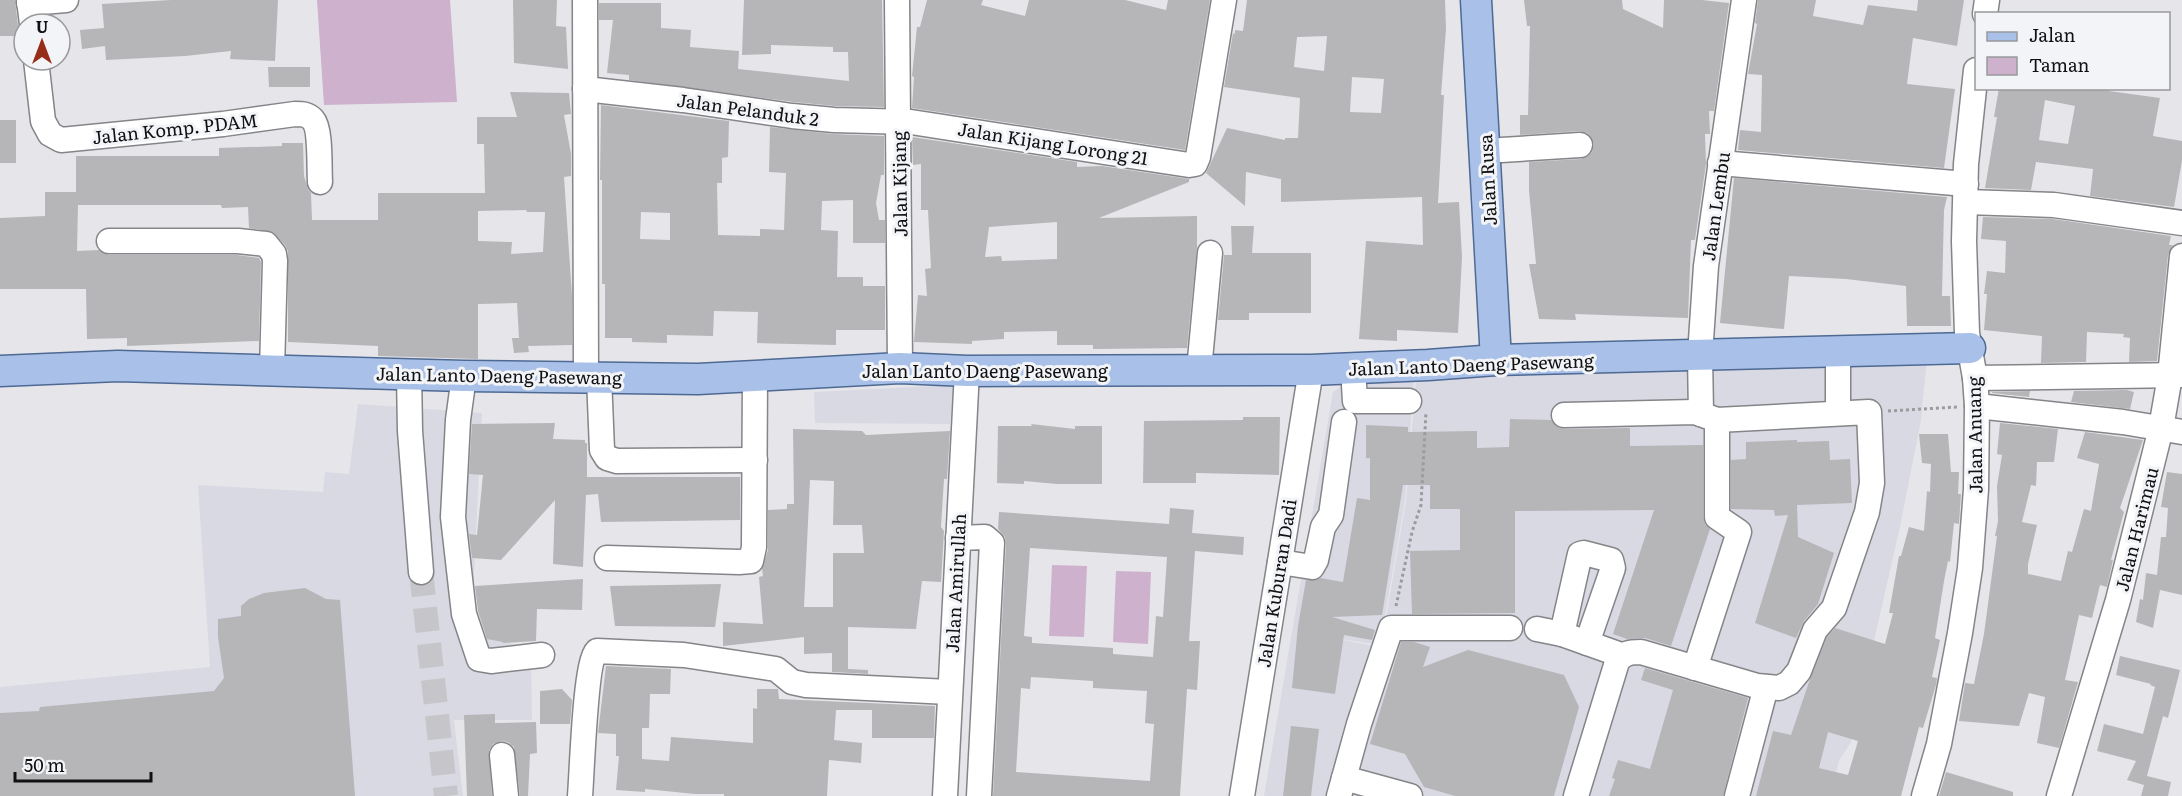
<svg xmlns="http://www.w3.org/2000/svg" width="2182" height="796" font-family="Literata,serif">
	<rect width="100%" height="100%" fill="#e6e6ea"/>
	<g fill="#d8d9e3">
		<polygon points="1927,358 1921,420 1900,527 1851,742 1839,761 1830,796 1264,796 1333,392 1344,384 1414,380 1405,500 1380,645 1321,636 1381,647 1406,501 1416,380 1567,370"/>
		<polygon points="954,385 950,424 815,423 814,392"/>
		<polygon points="358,404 482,413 471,634 531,648 532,720 454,720 463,796 0,796 0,687 210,667 198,485 323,492 325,472 349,474"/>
	</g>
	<g fill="#ceb1cd">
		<polygon points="317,0 450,0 457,102 324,105"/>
		<polygon points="1052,565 1087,566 1084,637 1049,636"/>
		<polygon points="1116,571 1151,572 1148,644 1113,642"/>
	</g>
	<g fill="#b6b5b8" fill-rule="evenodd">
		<polygon points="0,0 15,0 18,26 24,36 0,36"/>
		<polygon points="171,0 278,0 275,61 230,59 231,51 185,56 106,60 105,46 82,49 80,30 104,28 102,4"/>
		<polygon points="513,0 557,0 556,26 566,27 568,69 514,63"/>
		<polygon points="744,0 882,0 884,107 835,106 794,102 629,80 629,75 607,73 613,20 599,20 599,3 661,3 661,28 691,30 690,47 739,51 738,69 849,81 848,52 833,52 833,47 771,45 771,54 742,55"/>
		<polygon points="927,0 983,0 981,5 1025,16 1029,0 1125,0 1166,10 1168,0 1210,0 1185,150 912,108 914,77 912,76 917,27 920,27"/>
		<path d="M1247,0H1445L1446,29L1441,95H1444L1438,203L1459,202L1462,257L1458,333L1397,330V341L1359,339L1366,241L1423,245L1422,197L1281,202V179L1246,172L1245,206L1206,173L1227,128L1285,140V138H1298L1300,98L1224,87L1233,33L1235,34V30L1243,31ZM1327,36L1324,71L1294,67L1297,37ZM1352,77L1384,79L1381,113L1350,112Z"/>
		<polygon points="1524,0 1622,0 1623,9 1663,28 1664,0 1702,0 1729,3 1714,111 1709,111 1710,134 1705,134 1706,164 1695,240 1691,240 1688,318 1575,314 1576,320 1539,319 1529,264 1536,264 1529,191 1529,162 1581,159 1588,156 1592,152 1594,145 1591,137 1587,133 1580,131 1520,135 1520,115 1528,115 1530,26 1527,26"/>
		<polygon points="1758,0 1816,0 1813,16 1863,25 1868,5 1917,11 1918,0 1964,0 1957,46 1913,38 1907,84 1955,89 1944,168 1738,150 1740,130 1761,132 1762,75 1748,74 1757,24 1755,23"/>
		<polygon points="268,67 310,67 310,87 269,87"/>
		<path d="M1999,88H2110L2109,91L2160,98L2153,136L2182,141V161L2174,207L2090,196L2093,169L2036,162L2031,190L1985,188L1997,117H1994ZM2045,100L2075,106L2068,144L2039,140Z"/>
		<path d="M510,92L569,93L571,114L564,115L571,154V176L564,177L572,296V345L528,346L529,352L514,353L512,338H519L517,303L478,304V359L378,356V346L288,342V251L285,245L273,232L249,228L248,207L222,208L221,205H78L77,251L99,250L109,255H237L259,258L261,262L259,341L127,346V338L87,339L86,289H0V218L45,216V192H76V156H219V148L282,146V143H303L304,176L308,189L311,193L312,220H378V193H485L484,144H477V117H517ZM526,210L527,212H545L543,252L511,254L512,242L478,241V211Z"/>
		<path d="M601,105L729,121L728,157L722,158V183H717L718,235L760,236V229L784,230L786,173L769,172L770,127L833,134L884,136V175H881L876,203L879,220H885V243H853V200L822,201L821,230L838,231L837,277H863V286H885V330H836V345L757,343L758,312L714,311L713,336L667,335V343L632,342V338H605V284H602V180H600ZM641,212L670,213V240L640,239Z"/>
		<rect x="0" y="120" width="16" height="43"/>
		<path d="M912,137L1077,162V167L1102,166L1189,179V182L1099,218L1197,216V248L1187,348L1093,349V345H1057V331L1004,332V339L972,341V344L914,342L918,295L927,296L925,269L931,268L928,210H921V164L913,165ZM1057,222V259L1002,261L1001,256L985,257L989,227Z"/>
		<polygon points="1734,178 1947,197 1944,210 1942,296 1950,296 1951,326 1907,326 1906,286 1846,279 1789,276 1784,329 1720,323"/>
		<polygon points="1983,217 2053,219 2171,236 2169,245 2173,245 2168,255 2157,361 2129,362 2130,338 2123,337 2124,334 2087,332 2086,362 2041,363 2042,336 1984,330 1987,294 1984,294 1987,271 2005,273 2006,241 1981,239"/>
		<polygon points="1231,226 1254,226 1252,253 1311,253 1311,313 1249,313 1249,320 1218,320 1224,255 1232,255"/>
		<polygon points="2127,390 2134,392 2130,409 2071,402 2074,391"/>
		<polygon points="2030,391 2029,397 1992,393 1992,392"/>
		<polygon points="1243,417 1280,417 1279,475 1196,473 1196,483 1143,483 1144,421 1243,420"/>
		<polygon points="1510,419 1551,420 1557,427 1564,429 1630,428 1630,446 1703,445 1703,517 1705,524 1710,529 1671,646 1645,638 1627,639 1613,634 1654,510 1515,511 1515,613 1412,614 1410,551 1460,550 1460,509 1430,509 1430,485 1403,485 1382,615 1332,617 1375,630 1372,640 1344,635 1335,694 1292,688 1298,626 1306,580 1320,578 1343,582 1357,498 1370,500 1370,458 1366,458 1366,425 1408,427 1408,432 1477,431 1477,448 1509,447"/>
		<polygon points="555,423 553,439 585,440 585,443 587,443 587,477 740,477 740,520 601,522 598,494 586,495 583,567 553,564 555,500 501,560 472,558 469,534 477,535 483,475 469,474 472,424"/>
		<polygon points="2000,423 2058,429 2054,462 2037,462 2036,486 2031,485 2022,522 2037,525 2028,564 2028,574 2061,581 2068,551 2072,552 2084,509 2091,511 2099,464 2077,458 2085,432 2143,440 2120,508 2124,512 2111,560 2113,560 2107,587 2100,585 2092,618 2079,615 2065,680 2078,682 2059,748 2037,743 2045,697 2029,693 2019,726 1959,721 1965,683 1974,684 1984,634 1997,536 1995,536 1998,521 1997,486 2002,455 1997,454"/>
		<polygon points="1031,424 1075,429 1075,426 1102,426 1102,484 1057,484 1024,481 1024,484 997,483 998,426 1032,426"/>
		<path d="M793,429L862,431L866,435L950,431L947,479H944L941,527L944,531L941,582L922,581L916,629L848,627V669L868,670V674L832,672V653L804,654V637L723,646V622L763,624L759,577L763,576L762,569L768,550V510L787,509V504H794ZM810,480L834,481L833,525H862L864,553H833V607H804Z"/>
		<path d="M1919,434H1948L1951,472H1959L1958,494H1961L1959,524L1954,523L1950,562L1948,561L1944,581L1935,638L1940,640L1932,677L1937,678L1936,685L1923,728L1919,727L1901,796H1756L1773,731L1791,735L1809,682L1827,637L1835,628L1885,644L1893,613H1889L1899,556H1901L1909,527L1924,531L1927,491L1930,492L1931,464L1922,463ZM1828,732L1858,741L1848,775L1819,768Z"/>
		<polygon points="1797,440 1797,442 1829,441 1830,460 1850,459 1852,503 1797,505 1798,537 1834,553 1818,604 1804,621 1796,638 1755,623 1788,515 1775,516 1774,510 1731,509 1731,460 1746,459 1746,442"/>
		<polygon points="2167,472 2182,474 2182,595 2160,590 2153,628 2136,622 2140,599 2143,600 2146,573 2157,575 2161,537 2166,537 2168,508 2161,507"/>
		<path d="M1170,508L1194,510L1192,533L1244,537L1243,555L1195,551L1189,641H1200L1197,690L1187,689L1180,796H993L1006,544L1005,537L998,529L999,512L1169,524ZM1030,548L1167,557L1163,617L1156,616L1153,657L1113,654V648L1032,643V637L1024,636ZM1031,677L1093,681V688L1147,691L1145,723L1154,724L1150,781L1016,772L1021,688L1030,689Z"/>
		<polygon points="583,579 582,610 537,609 536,641 503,643 503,642 487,639 478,611 475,586"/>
		<polygon points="721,584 715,627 615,626 610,586"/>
		<polygon points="305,588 326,599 340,600 355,796 0,796 0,713 39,711 40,707 214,691 224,678 218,637 218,619 241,616 241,606 249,599 264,593"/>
		<polygon points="1401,642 1414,642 1430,647 1423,667 1468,650 1564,675 1579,707 1554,796 1455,796 1424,787 1405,754 1370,744"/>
		<polygon points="2120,656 2180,670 2168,718 2163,716 2147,776 2171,782 2168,796 2141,796 2144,785 2127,780 2136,761 2097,751 2104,724 2143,734 2155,687 2150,685 2151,684 2116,675"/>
		<polygon points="606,666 671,669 670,694 650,694 649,728 642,728 642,759 669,761 671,737 753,743 753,708 757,709 757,689 778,689 779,699 935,706 934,738 872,738 872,710 836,710 834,740 862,743 861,763 829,760 827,796 724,796 724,794 695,794 645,789 645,792 616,790 619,756 616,756 616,734 598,733"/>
		<polygon points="1645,668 1748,698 1723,796 1609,796 1615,779 1612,778 1618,760 1650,769 1673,690 1641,680"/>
		<polygon points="562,689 572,700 570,724 540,724 540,691"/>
		<polygon points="495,714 495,723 536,722 537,753 530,754 528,796 520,796 514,747 508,742 501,741 493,744 489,750 492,796 467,796 464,715"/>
		<polygon points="1291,726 1319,729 1311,796 1283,796"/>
		<polygon points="1946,772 2013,792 2013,796 1939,796"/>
	</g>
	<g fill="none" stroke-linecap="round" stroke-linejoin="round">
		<polyline stroke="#c6c6ca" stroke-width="24" stroke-dasharray="24 12" stroke-linecap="butt" points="421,572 446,796"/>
		<defs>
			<g id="minor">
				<polyline points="29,0 32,24"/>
				<polyline points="585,0 586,377"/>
				<polyline points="897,0 900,368"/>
				<polyline points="29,3 66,0"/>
				<polyline points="1985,14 1987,0"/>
				<path d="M36,60L43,121L50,134L61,140L223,124L295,114C302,114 308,114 313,120C321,129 319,168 320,182"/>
				<polyline points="585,89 683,100 792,116 834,120 911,122 1189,165 1195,164 1198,157 1224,0"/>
				<polyline points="1485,151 1580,145"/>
				<polyline points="1720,163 1966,184"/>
				<polyline points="1966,202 2054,205 2182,223"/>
				<polyline points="109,241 238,241 266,244 274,254 275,261 272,370"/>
				<polyline points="1353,368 1355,401 1409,401"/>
				<polyline points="1199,370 1210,253"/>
				<polyline points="409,374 410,431 421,572"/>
				<polyline points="464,376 458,420 453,517 464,614 479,659 491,661 542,655"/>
				<polyline points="599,377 602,450 607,458 617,461 755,460"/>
				<polyline points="1975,378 2182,375"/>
				<polyline points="1977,406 2123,422 2182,432"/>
				<polyline points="1838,413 1838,352"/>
				<polyline points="1701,414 1700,355 1706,266 1744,0"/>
				<path d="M1564,415L1695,412L1717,420L1869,412L1872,483L1867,512L1834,608L1815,630L1799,671L1789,683L1779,688L1757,686L1641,652C1630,652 1623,653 1617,662L1576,796"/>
				<polyline points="958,538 985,537 992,543 979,796"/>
				<polyline points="607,558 739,562 751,561 754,547 755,375"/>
				<polyline points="1280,562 1312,567 1316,560 1323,527 1331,515 1344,422"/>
				<polyline points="1537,629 1562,634 1621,655"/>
				<polyline points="1562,634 1580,554 1584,553 1611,560 1613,568 1587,643"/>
				<polyline points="1695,668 1739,532 1717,517 1717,420"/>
				<polyline points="502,755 506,796"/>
				<polyline points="1344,778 1410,796"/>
				<path d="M580,796C582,773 585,662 597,651L684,655L776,669L792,682L806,685L949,692"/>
				<polyline points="945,796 967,371"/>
				<polyline points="1242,796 1311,370"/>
				<polyline points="1339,796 1359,724 1391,628 1510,628"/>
				<polyline points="1737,796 1766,687"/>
				<polyline points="1924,796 1939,744 1960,633 1970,568 1976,489 1977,406 1975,378 1967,333 1964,241 1966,164 1976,70"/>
				<polyline points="2059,796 2118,600 2161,428 2170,376 2182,256"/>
			</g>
			<g id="major">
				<polyline points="1476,0 1496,360"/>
				<polyline points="0,371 118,366 464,376 698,379 900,368 967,371 1311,370 1428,365 1496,360 1970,348"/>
			</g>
		</defs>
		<use href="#minor" stroke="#848588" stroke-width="27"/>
		<use href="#major" stroke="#4e6993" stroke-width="33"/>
		<g stroke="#9b9b9e" stroke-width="3" stroke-dasharray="3 3" stroke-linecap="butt">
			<polyline points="1888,411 1957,407"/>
			<polyline points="1396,606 1412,532 1421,505 1426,412"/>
		</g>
		<use href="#minor" stroke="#fff" stroke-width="24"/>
		<use href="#major" stroke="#a9c1e8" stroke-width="30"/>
	</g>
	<g text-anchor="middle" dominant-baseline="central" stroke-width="6" stroke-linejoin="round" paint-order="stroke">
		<g font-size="18" fill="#101112" stroke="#f3f4f7">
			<text transform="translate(748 109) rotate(8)">Jalan Pelanduk 2</text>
			<text transform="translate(175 128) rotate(-6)">Jalan Komp. PDAM</text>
			<text transform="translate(1053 143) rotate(9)">Jalan Kijang Lorong 21</text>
			<text transform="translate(1487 180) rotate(-93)">Jalan Rusa</text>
			<text transform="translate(899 184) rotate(-91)">Jalan Kijang</text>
			<text transform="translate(1715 206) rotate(-82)">Jalan Lembu</text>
			<text transform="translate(1471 364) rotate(-2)">Jalan Lanto Daeng Pasewang</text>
			<text x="985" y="370">Jalan Lanto Daeng Pasewang</text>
			<text transform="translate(499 375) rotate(1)">Jalan Lanto Daeng Pasewang</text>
			<text transform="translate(1974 435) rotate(-91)">Jalan Anuang</text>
			<text transform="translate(2136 529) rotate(-76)">Jalan Harimau</text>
			<text transform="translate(955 583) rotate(-87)">Jalan Amirullah</text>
			<text transform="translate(1276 583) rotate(-81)">Jalan Kuburan Dadi</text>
		</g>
	</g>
	<rect x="1975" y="12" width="195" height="78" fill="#f3f4f7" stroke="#98999b" stroke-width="1.5"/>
	<rect x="1987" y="32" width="30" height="9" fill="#a9c1e8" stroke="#98999b" stroke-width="1.5"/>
	<text x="2029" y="42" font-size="18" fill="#101112">Jalan</text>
	<rect x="1987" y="57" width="30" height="18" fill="#ceb1cd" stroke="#98999b" stroke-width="1.5"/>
	<text x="2029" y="72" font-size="18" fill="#101112">Taman</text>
	<g transform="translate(42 42)"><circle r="28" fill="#f3f4f7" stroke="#98999b" stroke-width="1.5"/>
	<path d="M0-4.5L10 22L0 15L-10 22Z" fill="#962d19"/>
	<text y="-9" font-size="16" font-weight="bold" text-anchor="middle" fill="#101112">U</text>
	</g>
	<path d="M15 772v9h136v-9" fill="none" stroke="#101112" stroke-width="3"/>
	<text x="24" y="772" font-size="18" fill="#101112" stroke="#f3f4f7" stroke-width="4.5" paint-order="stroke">50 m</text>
</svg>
